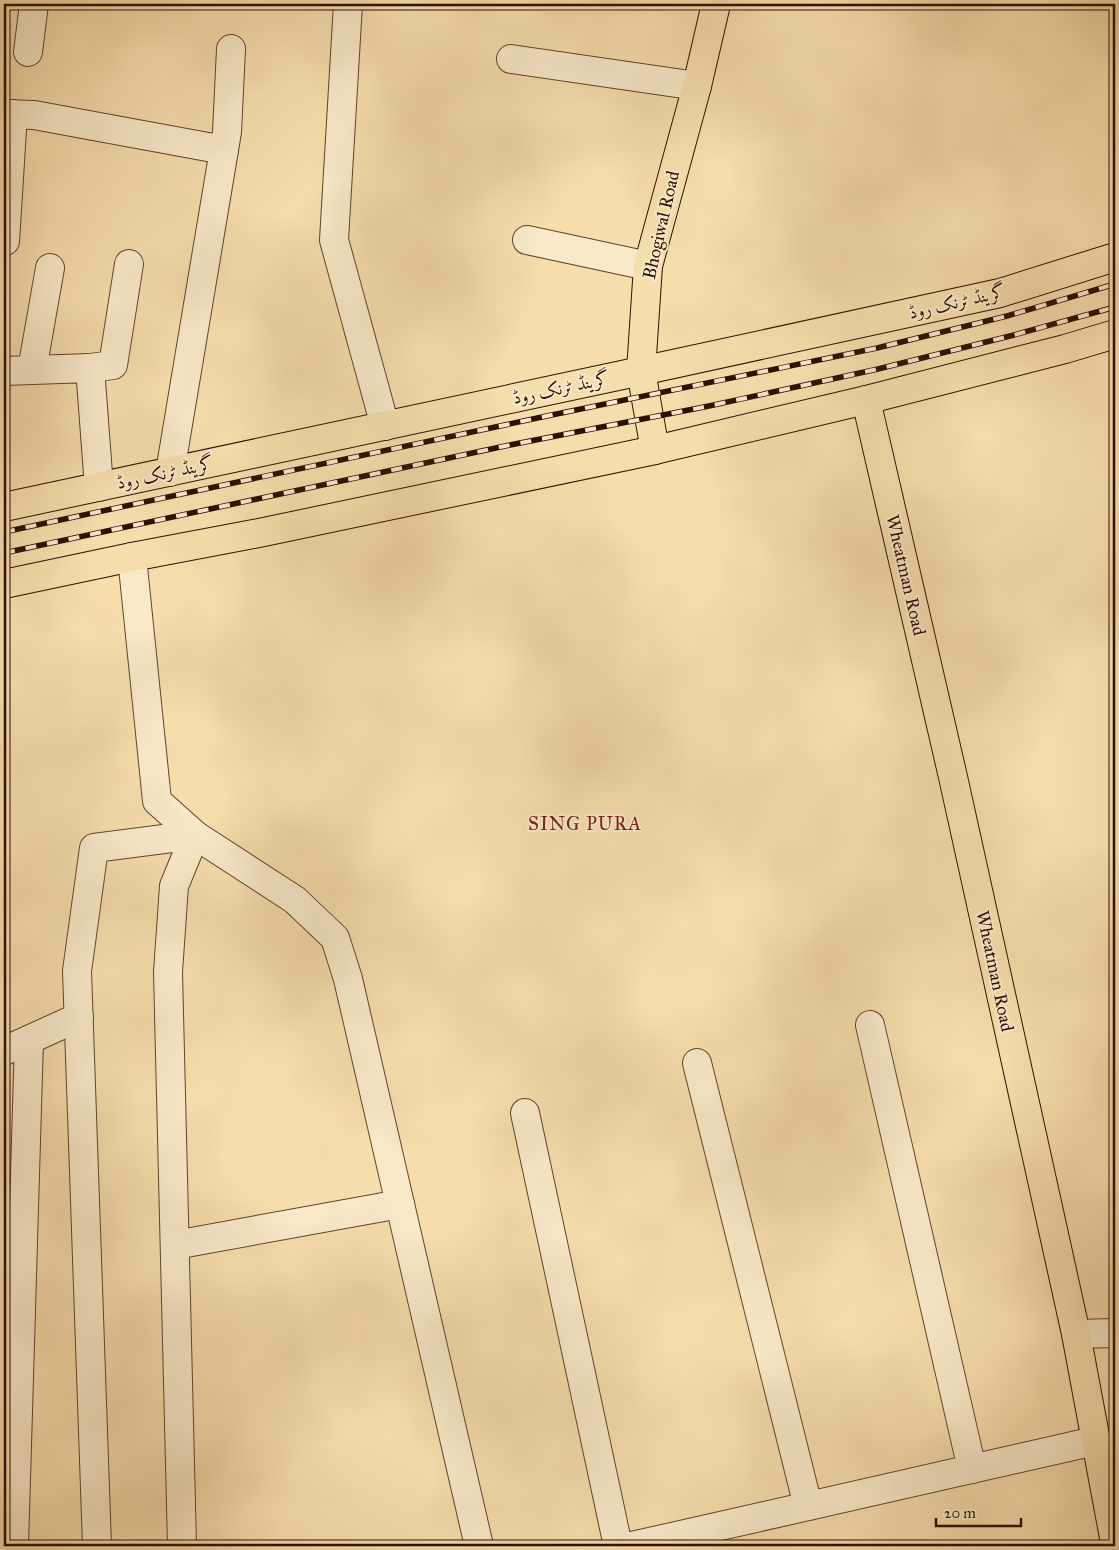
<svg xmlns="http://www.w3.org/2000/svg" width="1119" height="1550" font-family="'IM FELL Great Primer',Amiri,serif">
	<rect width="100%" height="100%" fill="#f6ddac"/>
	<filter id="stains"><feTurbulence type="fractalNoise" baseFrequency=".004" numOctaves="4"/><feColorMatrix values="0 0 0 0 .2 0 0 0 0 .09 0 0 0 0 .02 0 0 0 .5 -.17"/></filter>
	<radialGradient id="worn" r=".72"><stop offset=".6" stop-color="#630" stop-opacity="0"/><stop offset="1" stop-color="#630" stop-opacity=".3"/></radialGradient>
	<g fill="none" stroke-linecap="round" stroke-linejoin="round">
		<defs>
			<g id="minor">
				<polyline points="348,4 334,240 385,426"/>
				<polyline points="28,52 34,4"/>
				<polyline points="511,59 697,86"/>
				<polyline points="4,114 34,115 224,150"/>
				<polyline points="527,240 648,266"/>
				<polyline points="4,241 5,241 13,114"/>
				<polyline points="90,368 113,365 129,264"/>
				<polyline points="32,370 50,268"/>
				<polyline points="4,371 90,368 99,487"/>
				<polyline points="170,472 227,132 231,49"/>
				<polyline points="132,557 157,801 195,835 295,900 335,938 348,979 479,1546"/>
				<polyline points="870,1025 972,1469"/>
				<polyline points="4,1051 79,1017"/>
				<polyline points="697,1063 808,1506"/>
				<polyline points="525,1113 618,1546"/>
				<polyline points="175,1245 400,1204"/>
				<polyline points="1076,1334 1115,1333"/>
				<polyline points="14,1546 29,1040"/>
				<polyline points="97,1546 77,971 94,848 195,835"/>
				<polyline points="182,1546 168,972 174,886 195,835"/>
				<polyline points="632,1546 1095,1441"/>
			</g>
			<g id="major">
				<polyline points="866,400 953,777 1076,1334 1115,1543"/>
				<polyline points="655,450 641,371 648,266 697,86 716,4"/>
				<polyline points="4,507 641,371 1000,293 1115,257"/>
				<polyline points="4,584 132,557 259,533 655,450 866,400 1065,349 1115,334"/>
			</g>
		</defs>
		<use href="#minor" stroke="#60422b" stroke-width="30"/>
		<use href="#major" stroke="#2e0f00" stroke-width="30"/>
		<use href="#minor" stroke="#f9e9c9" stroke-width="28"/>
		<use href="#major" stroke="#f6ddac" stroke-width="28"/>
		<defs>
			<g id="rail">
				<polyline points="4,532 542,417 877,348 1007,316 1115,284"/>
				<polyline points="4,553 505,446 709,406 878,369 1014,335 1115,307"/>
			</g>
		</defs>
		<use href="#rail" stroke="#2e0f00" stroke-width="5.5"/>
		<use href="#rail" stroke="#f9e9c9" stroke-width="4" stroke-dasharray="11" stroke-linecap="butt"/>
	</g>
	<g text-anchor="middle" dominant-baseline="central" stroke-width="4" stroke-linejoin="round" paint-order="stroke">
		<g font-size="18" fill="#2e0f00" stroke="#f9e9c9">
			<text transform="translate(661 225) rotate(-77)">Bhogiwal Road</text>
			<text transform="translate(957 302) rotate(-13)">گرینڈ ٹرنک روڈ</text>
			<text transform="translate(561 388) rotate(-12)">گرینڈ ٹرنک روڈ</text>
			<text transform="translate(165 473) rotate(-12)">گرینڈ ٹرنک روڈ</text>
			<text transform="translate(906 575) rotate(77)">Wheatman Road</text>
			<text transform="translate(995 971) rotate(78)">Wheatman Road</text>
		</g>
		<g font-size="19" letter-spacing="1" fill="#7a1f14" stroke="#f9e9c9">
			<text x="585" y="823">SING PURA</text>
		</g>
	</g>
	<rect width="1119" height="1550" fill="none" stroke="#f6ddac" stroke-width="20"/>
	<rect x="5" y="5" width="1109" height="1540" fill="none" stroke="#2e0f00" stroke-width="2.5"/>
	<rect x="10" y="10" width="1099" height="1530" fill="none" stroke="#2e0f00"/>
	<path d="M936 1518v8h85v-8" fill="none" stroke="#2e0f00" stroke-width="2.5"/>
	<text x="944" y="1518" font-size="15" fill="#2e0f00" stroke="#f9e9c9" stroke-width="4" paint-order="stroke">20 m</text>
	<rect width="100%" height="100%" filter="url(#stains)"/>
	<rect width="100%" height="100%" fill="url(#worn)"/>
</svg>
